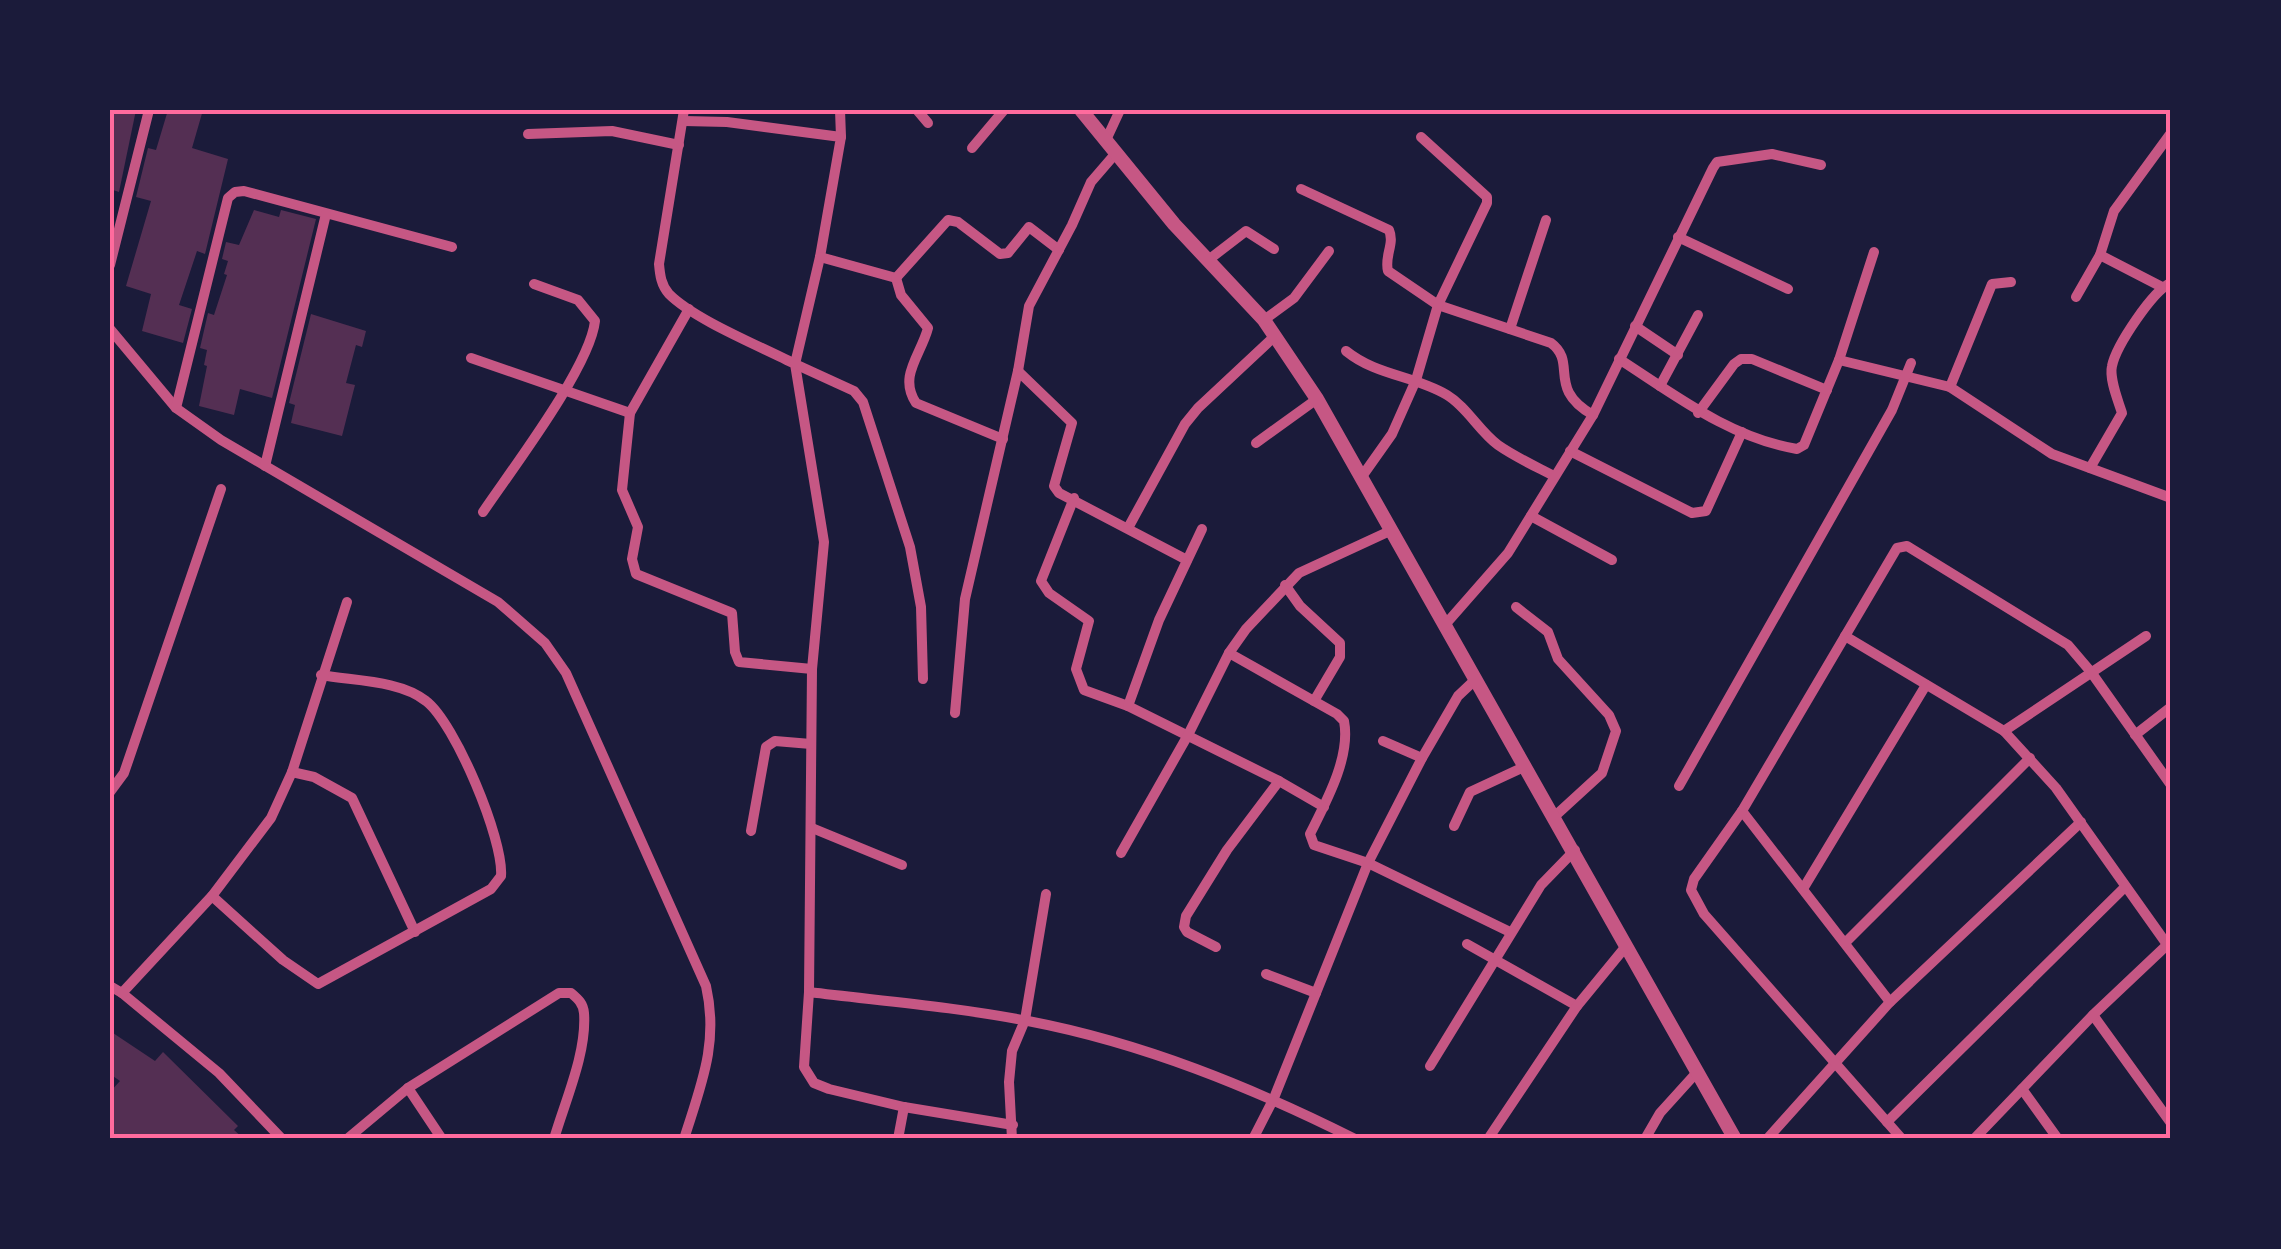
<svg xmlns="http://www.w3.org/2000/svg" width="2281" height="1249" font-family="Jost,sans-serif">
	<rect width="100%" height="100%" fill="#1b1b3a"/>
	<g fill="#542f53">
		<polygon points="110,110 136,110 119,192 110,189"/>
		<polygon points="168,110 203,110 192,148 228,159 205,254 197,251 179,305 192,309 183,343 142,331 151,294 126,286 151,201 136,197 148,148 156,150"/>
		<polygon points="254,210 279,217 281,210 316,219 272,398 240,389 234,415 199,406 207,366 204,365 207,350 200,348 208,313 214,315 227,275 224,274 228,261 222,259 226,242 239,245"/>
		<polygon points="311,314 366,331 362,347 356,345 346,383 355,385 342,436 291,423 295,405 289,403"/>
		<polygon points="110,1031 155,1061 163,1052 238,1126 234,1130 244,1139 110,1139 110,1092 120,1081 110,1074"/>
	</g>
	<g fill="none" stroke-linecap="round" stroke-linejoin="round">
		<g stroke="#c65784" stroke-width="10">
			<path d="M684,110L659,264C660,275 661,285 669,294C695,320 760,346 795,364L824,542L812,669L809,992L804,1067L814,1083L829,1089L904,1107L1013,1125"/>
			<polyline points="840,110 841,137"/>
			<polyline points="917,110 928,123"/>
			<polyline points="684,121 727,122 841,137 820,257 795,364 854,391 863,402 910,547 921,607 923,679"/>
			<polyline points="528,134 612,131 679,145"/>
			<polyline points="1107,138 1120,110"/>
			<polyline points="972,148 1004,110"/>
			<path d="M1301,189L1389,230C1395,244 1384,256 1388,271L1438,305L1551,343C1578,363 1546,388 1593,415"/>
			<polyline points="1678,237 1788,289"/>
			<polyline points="2100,255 2162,287"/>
			<path d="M820,257L896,278L901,295L928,328C921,355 898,376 916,403L1003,439"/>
			<polyline points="1207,261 1246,231 1274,249"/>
			<polyline points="110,265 149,110"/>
			<polyline points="896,278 948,220 958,222 1000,254 1008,253 1029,227 1059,250"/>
			<polyline points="2011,282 1992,284 1950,387 2052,454 2171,498"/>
			<polyline points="2076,297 2100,255 2114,211 2171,133"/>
			<polyline points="689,309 630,413 622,490 638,527 632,559 636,574 732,613 735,652 739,662 812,669"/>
			<polyline points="1264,320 1294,298 1329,251"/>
			<polyline points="1635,326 1678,355"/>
			<path d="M110,329L176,408L221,440L498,602L545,643L566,673L706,986C719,1043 701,1085 684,1139"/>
			<polyline points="1510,329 1546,220"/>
			<path d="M1346,351C1377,376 1413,375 1447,395C1467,407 1479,431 1498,445C1515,457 1535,466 1554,476"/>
			<polyline points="471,358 630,413"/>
			<path d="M1619,359C1675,395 1730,438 1797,449L1804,445L1839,360L1874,252"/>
			<polyline points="1839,360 1950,387"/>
			<polyline points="1018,371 1072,423 1054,486 1059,493 1187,560"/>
			<polyline points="1660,386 1698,315"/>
			<polyline points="176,408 228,198 235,192 244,191 452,247"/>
			<polyline points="1698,413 1734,364 1741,359 1752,359 1827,390"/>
			<polyline points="1256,443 1317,399"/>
			<polyline points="1570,451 1692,513 1706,511 1742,432"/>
			<polyline points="265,466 326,214"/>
			<path d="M2090,468L2122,413C2118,400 2109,379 2112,366C2116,346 2153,290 2171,283"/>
			<polyline points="1363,475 1392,434 1416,380 1438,305 1487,203 1487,197 1421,137"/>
			<polyline points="1074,498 1041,581 1049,593 1089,621 1076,669 1084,690 1128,706 1279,781"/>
			<path d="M483,512C512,469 590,367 595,321L578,300L534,284"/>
			<polyline points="1531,516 1612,560"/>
			<polyline points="1128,528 1185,424 1198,408 1275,336"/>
			<polyline points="1285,585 1300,606 1340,643 1340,657 1314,701"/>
			<polyline points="1516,607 1548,632 1558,659 1609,715 1616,731 1602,773 1555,816"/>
			<polyline points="1444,626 1508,553 1593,415 1713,168 1717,162 1772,154 1821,165"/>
			<polyline points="1845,636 2004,731 2056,788 2171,950"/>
			<path d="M1229,653L1337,714L1344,721C1351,757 1326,802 1310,834L1314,845L1368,863L1510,932"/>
			<polyline points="1128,706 1159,620 1202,529"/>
			<polyline points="955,713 965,599 1018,371 1029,306 1072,225 1091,182 1116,153"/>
			<polyline points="2004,731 2146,636"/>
			<polyline points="2135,735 2171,707"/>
			<polyline points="1383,741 1422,758"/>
			<polyline points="292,772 314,777 352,798 415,932"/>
			<polyline points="1679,786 1892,410 1911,363"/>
			<polyline points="110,792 124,773 221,489"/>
			<polyline points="1742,811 1890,1002"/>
			<polyline points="1454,826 1470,792 1526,766"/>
			<polyline points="812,828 902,865"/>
			<polyline points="751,831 766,747 775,741 811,744"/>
			<polyline points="1121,853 1188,735 1229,653 1246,629 1299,573 1392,530"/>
			<polyline points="1803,889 1926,685"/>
			<path d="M212,896L283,960L318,984L491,889L501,876C504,840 455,723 426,701C400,680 353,681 321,675"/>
			<polyline points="1845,943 2030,758"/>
			<polyline points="1467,944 1577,1006"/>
			<polyline points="1216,947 1187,932 1184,927 1186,916 1227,850 1279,781 1324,807"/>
			<polyline points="1266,974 1316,993"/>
			<polyline points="110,986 122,993 219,1073 282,1139"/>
			<path d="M809,992C882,1001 956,1007 1028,1021C1143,1043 1251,1087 1355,1139"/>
			<polyline points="122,993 212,896 271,818 292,772 347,602"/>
			<polyline points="2093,1015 2171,1123"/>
			<polyline points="1430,1066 1541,885 1575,850"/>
			<polyline points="408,1088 442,1139"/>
			<polyline points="2022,1089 2058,1139"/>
			<polyline points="1887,1122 2125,887"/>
			<path d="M347,1139L408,1088L559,993H571C578,999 583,1003 584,1013C587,1053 565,1101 554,1139"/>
			<polyline points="898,1139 904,1107"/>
			<polyline points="1012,1139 1009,1082 1012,1051 1025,1020 1046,894"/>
			<polyline points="1253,1139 1274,1098 1368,863 1422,758 1458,696 1476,679"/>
			<polyline points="1488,1139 1577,1006 1627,945"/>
			<polyline points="1645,1139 1660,1113 1698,1071"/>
			<polyline points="1767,1139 1890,1002 2081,822"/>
			<polyline points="1902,1139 1704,914 1691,890 1694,879 1742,811 1897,548 1907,546 2068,645 2091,672 2171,785"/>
			<polyline points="1974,1139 2093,1015 2167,945"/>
		</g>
		<polyline stroke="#c65784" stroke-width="14" points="1081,110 1174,224 1264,320 1317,399 1735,1139"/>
	</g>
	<rect width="2281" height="1249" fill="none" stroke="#1b1b3a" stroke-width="225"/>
	<rect x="112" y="112" width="2056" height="1024" fill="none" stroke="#ff6b9d" stroke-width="4"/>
</svg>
